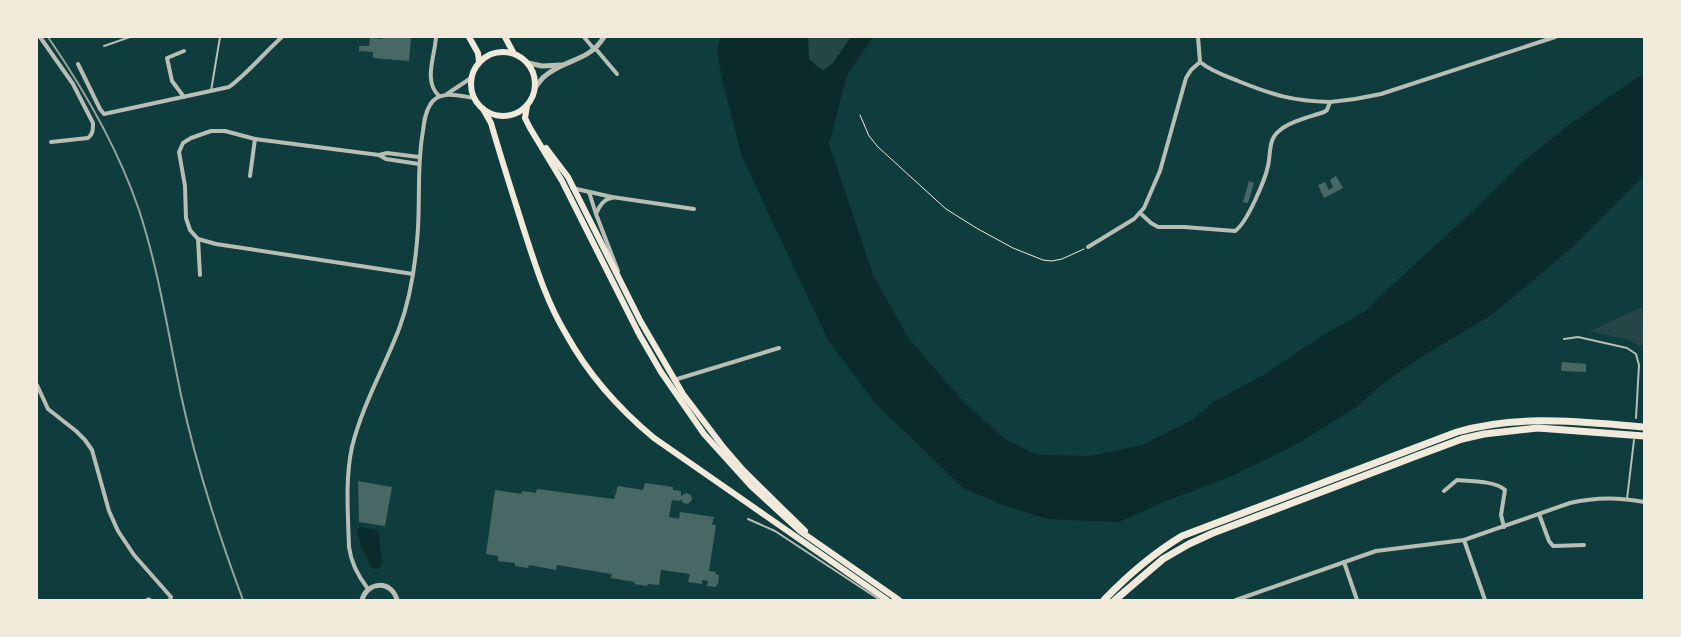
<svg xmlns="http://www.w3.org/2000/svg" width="1681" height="637" font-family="'Exo 2',sans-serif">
	<rect width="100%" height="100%" fill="#0f3d3e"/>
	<g fill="#244646">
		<polygon points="808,37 851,37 833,63 824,70 818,67 809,59"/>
		<polygon points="1642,307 1644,344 1639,346 1629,340 1590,331"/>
	</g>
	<g fill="#0a2a2b">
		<polygon points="721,37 808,37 809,59 818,67 824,70 833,63 851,37 873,37 847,75 829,144 874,277 909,339 964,402 1006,440 1038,455 1090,456 1142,445 1192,420 1213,402 1263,375 1320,337 1365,311 1404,274 1483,202 1520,164 1566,127 1644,73 1644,175 1569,250 1493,314 1418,359 1381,385 1358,406 1297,444 1234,475 1161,503 1119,522 1047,519 1000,504 963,488 875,403 828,340 742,157 722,80 717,48"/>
		<polygon points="360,527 376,530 380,533 379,542 383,563 378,569 372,568 361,546 357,530"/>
	</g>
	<g fill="#486865">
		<polygon points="383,37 411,37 409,61 373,58 373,52 359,51 359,46 369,46 370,38 383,39"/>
		<polygon points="1336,176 1343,188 1324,198 1318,185 1325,182 1329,190 1333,187 1330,180"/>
		<polygon points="1249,181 1254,183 1248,203 1243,202"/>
		<polygon points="1562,362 1586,364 1586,372 1561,371"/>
		<polygon points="358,481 392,487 385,526 359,522"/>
		<polygon points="645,483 673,487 673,490 681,491 681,496 686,493 691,495 692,500 688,504 683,503 681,499 680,501 672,500 669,517 679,519 680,512 714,517 712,525 716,525 709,571 716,572 715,574 719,575 718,584 715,587 707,586 708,581 702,580 702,584 688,582 690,574 661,570 659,585 648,584 647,586 634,584 635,582 611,578 612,574 557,565 556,570 529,565 528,568 515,566 515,563 498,561 498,556 486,554 495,490 522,494 522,491 536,493 537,489 614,499 618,486 643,490"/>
	</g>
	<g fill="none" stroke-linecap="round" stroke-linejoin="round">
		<polyline stroke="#f1e9da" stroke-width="1" points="860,115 869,136 878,147 946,209 978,229 1013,248 1043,260 1052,261 1062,259 1084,249"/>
		<g stroke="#b8beb3" stroke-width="2">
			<polyline points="104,46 130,37"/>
			<polyline points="211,91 220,37"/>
			<polyline points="1564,339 1578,337 1627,348 1636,354 1639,365 1636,418"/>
			<polyline points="1627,499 1634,440"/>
			<polyline points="748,519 775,531 880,600"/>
		</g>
		<g stroke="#b8beb3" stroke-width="4">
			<path d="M40,37L73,84L93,123C93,130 93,134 88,138L51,142"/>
			<path d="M436,37C435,56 423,81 439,96"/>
			<polyline points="584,37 594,49"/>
			<path d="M1198,37L1200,62C1211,71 1225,76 1238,81C1273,95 1292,101 1330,102"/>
			<polyline points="595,48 617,74"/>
			<polyline points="184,51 167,58 172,81 184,97"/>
			<path d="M78,64L100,109L104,114L229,87C248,73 264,53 282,37"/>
			<polyline points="447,94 471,78"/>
			<polyline points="379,155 255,139 225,131 211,131 191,138 183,143 179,152 185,186 186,218 190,230 198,239 216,244 413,274"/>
			<polyline points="419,164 386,159 379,155 387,153 419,157"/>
			<polyline points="250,176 255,139"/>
			<polyline points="572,188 612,197 694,209"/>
			<polyline points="589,192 596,214"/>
			<path d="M612,198C603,199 599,207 596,214L618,271"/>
			<path d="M1140,213L1151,223L1158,227H1184L1235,231C1247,223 1265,180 1268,166C1271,153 1268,140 1279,131C1290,121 1310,117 1324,112L1327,110L1330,102L1355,99L1381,94L1555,37"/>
			<polyline points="198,239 200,275"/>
			<polyline points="1088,247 1134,219 1144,208 1160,171 1186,78 1191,70 1200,62"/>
			<polyline points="674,380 779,348"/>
			<polyline points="37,385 48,409 76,431 85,440 92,450 109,511 118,531 134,555 171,597 170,600"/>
			<path d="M1444,491L1457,480C1470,481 1496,481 1505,490L1501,515L1504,527"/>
			<polyline points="1539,514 1549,541 1553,546 1584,545"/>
			<polyline points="1464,540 1485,600"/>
			<polyline points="1344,562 1357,600"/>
			<path d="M368,589C358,576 351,563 349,547C348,514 345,479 352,447C362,406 384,368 399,329C411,297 416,261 418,228C420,195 417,163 423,131C424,122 425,113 430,105C438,89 460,96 474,98"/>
			<path d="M1236,600L1376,551L1464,540L1570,503C1595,497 1619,497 1644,502"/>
		</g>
		<g stroke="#b8beb3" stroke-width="5">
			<polyline points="528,63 542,66 561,65"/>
			<path d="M535,88C538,84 541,79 545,76C564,59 589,62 604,37"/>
			<polyline points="148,600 149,600"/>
			<path d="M362,600C367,581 392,580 397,600"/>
		</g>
		<g stroke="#f1e9da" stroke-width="6">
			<polyline points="469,37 478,53 479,62"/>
			<polyline points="505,37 513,52"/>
			<circle cx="503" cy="84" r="32"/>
			<polyline points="527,106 525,118 530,128 562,181 639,334 661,372 704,434 751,486 800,531 899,600"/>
			<path d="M483,109L491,123C501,158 512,192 523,227C535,264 546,301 566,334C588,374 619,409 654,438L887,600"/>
			<polyline points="546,148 568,177 641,322 683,394 724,448 743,470 805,531"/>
		</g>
		<g stroke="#f1e9da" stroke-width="7">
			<path d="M1104,600C1127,576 1154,553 1182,536L1457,432C1520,414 1580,422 1644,427"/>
			<polyline points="1115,600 1163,559 1189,544 1213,533 1419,455 1462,439 1484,434 1538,428 1644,436"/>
		</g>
		<path stroke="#97a49c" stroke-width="2" d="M48,37C85,91 118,148 139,210C159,271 168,333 181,395C196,465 218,533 243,600"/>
	</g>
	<rect width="1681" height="637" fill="none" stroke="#f1e9da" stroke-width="76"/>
</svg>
